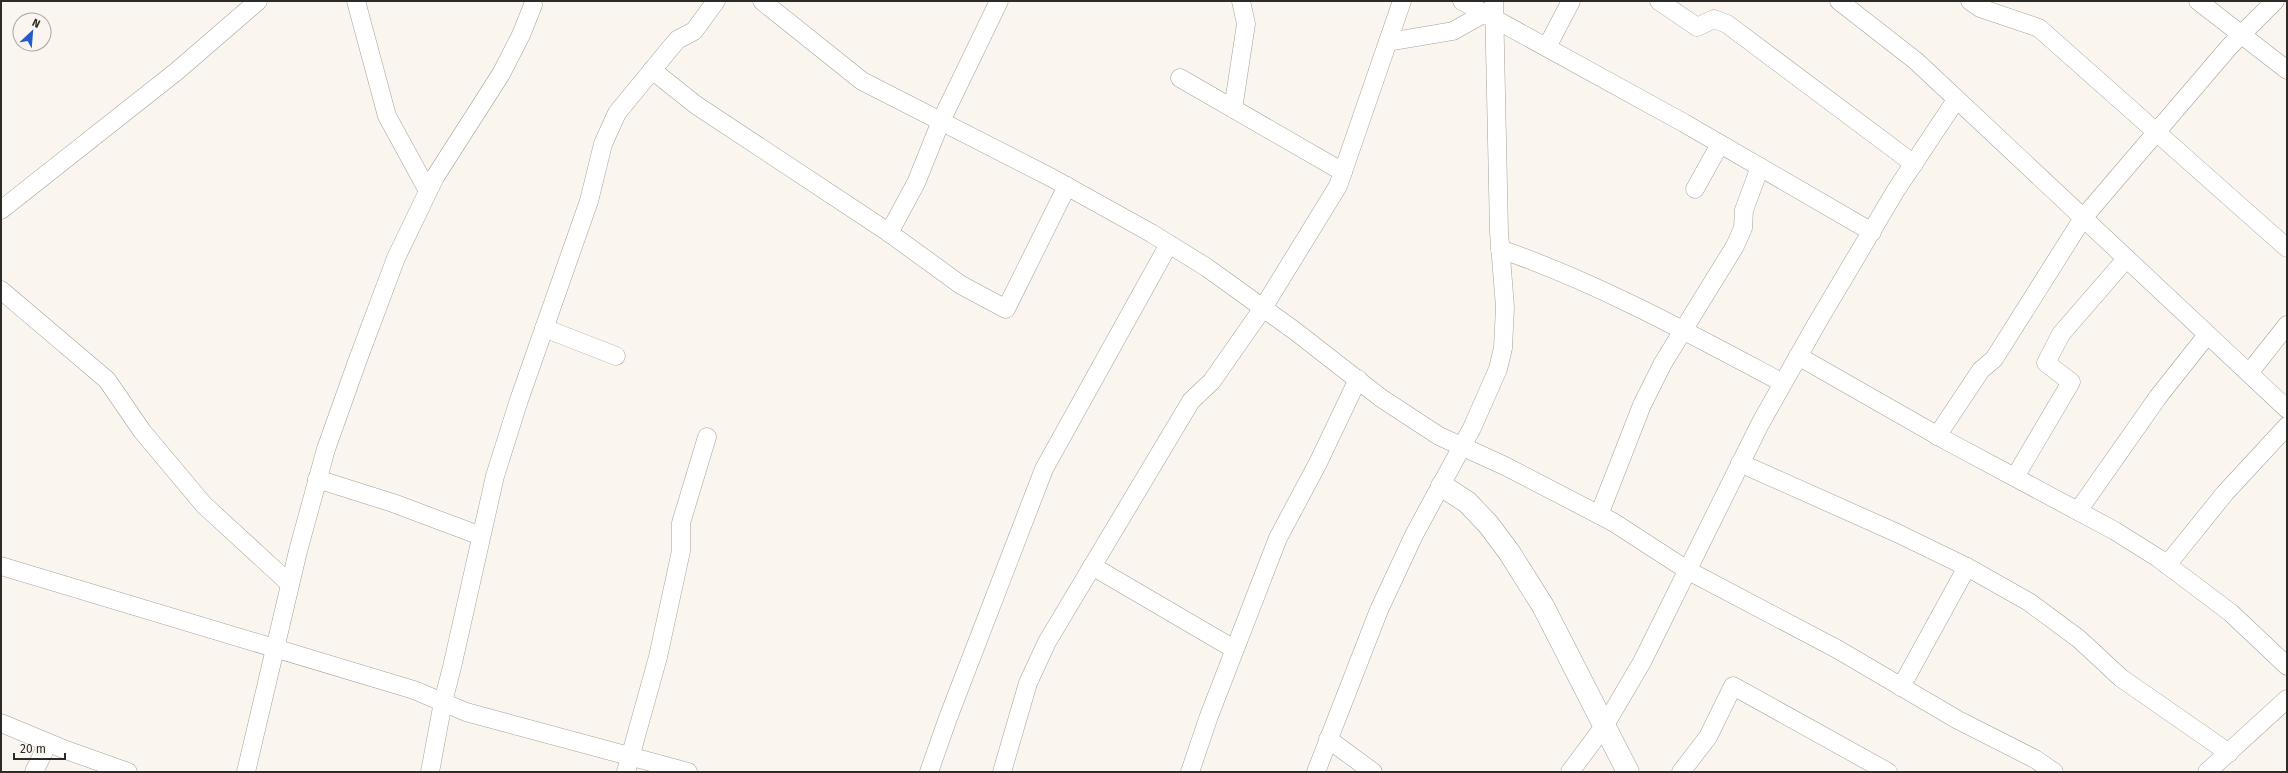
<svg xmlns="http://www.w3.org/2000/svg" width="2288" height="773" font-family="'Fira Sans',sans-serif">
	<rect width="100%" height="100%" fill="#faf6ef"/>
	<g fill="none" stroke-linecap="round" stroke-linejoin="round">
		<defs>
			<g id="street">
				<polyline points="356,1 387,116 428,191"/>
				<polyline points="762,1 862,81 1052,178 1151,233 1206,267 1295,331 1381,398 1439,436 1505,466 1613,522 1687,570 1837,649 1958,720 2035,759 2054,772"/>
				<polyline points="1462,1 1684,123 1872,232"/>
				<polyline points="1659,1 1697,27 1714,19 1727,24 1914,164"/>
				<polyline points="1839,1 1916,61 2287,409"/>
				<polyline points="1970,1 1980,8 2039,28 2287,248"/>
				<polyline points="2198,1 2287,70"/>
				<polyline points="1388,42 1453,31 1485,13"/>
				<polyline points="1547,47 1571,1"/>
				<polyline points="652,70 696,105 888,232 961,285 1006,309 1067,186"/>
				<polyline points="1180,78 1343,172"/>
				<polyline points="1233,109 1246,24 1241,1"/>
				<polyline points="1695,189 1720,144"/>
				<polyline points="1,210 177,71 258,1"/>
				<polyline points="889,233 916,183 941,121 999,1"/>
				<path d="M1500,249C1598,283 1691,334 1783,383"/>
				<polyline points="1,290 107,380 142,431 204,505 290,584"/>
				<polyline points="544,328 616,356"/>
				<polyline points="1798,356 1947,441 2115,531 2158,558 2231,613 2287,666"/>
				<polyline points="2249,373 2287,325"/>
				<polyline points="1937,436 1981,370 1994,359 2083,218 2230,46 2275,1"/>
				<polyline points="1740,463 1897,533 1967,567 2029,602 2079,639 2121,678 2229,753"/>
				<polyline points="2015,477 2071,382 2046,363 2061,334 2126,259"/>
				<polyline points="317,479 393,503 481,536"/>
				<polyline points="2078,511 2158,397 2207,335"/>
				<polyline points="1599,515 1642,405 1663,363 1735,246 1743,228 1744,210 1760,167"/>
				<polyline points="2167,565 2225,493 2287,426"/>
				<polyline points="1,566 414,690 466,712 688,772"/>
				<polyline points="1092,566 1234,649"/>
				<polyline points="1901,687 1967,567"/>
				<polyline points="1,723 66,750 128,772"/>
				<polyline points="1328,739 1373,772"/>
				<polyline points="34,772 48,743"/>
				<polyline points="246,772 298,551 326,449 357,362 396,258 435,177 501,74 521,35 533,5"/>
				<polyline points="430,772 443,702 452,667 495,476 519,400 589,201 603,144 617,113 677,40 694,31 716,1"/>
				<polyline points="626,772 658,657 681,551 681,523 707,437"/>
				<polyline points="929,772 948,718 1044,469 1169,244"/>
				<polyline points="1002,772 1028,683 1047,642 1191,401 1212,381 1263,308 1338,186 1402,1"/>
				<polyline points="1190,772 1209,716 1278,538 1318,463 1358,379"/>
				<polyline points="1316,772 1379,610 1414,535 1472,428 1498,369 1503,348 1505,307 1499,232 1494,1"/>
				<polyline points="1570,772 1605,725 1642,662 1760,424 1817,323 1896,190 1956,100"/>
				<polyline points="1681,772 1708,737 1733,686 1888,772"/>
				<polyline points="2207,772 2287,699"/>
			</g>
			<polyline id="secondary" points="1442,486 1467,502 1488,524 1509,552 1543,606 1628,772"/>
		</defs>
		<use href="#street" stroke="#a5a19b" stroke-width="19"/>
		<use href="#secondary" stroke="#a5a19b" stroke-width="23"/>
		<use href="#street" stroke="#fff" stroke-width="18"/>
		<use href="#secondary" stroke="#fff" stroke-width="22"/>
	</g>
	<rect width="2288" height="773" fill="none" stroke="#2c2b28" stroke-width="4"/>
	<g transform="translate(32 32) rotate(26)"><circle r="19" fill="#faf6ef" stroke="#a8a59f"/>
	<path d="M0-3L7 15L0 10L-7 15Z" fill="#255bc8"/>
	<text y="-6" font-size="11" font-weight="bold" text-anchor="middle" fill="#2c2b28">N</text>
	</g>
	<path d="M14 753v6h51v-6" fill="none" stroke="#2c2b28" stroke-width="2"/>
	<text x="20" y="753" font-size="12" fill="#2c2b28" stroke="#faf6ef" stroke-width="3" paint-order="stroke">20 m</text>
</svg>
